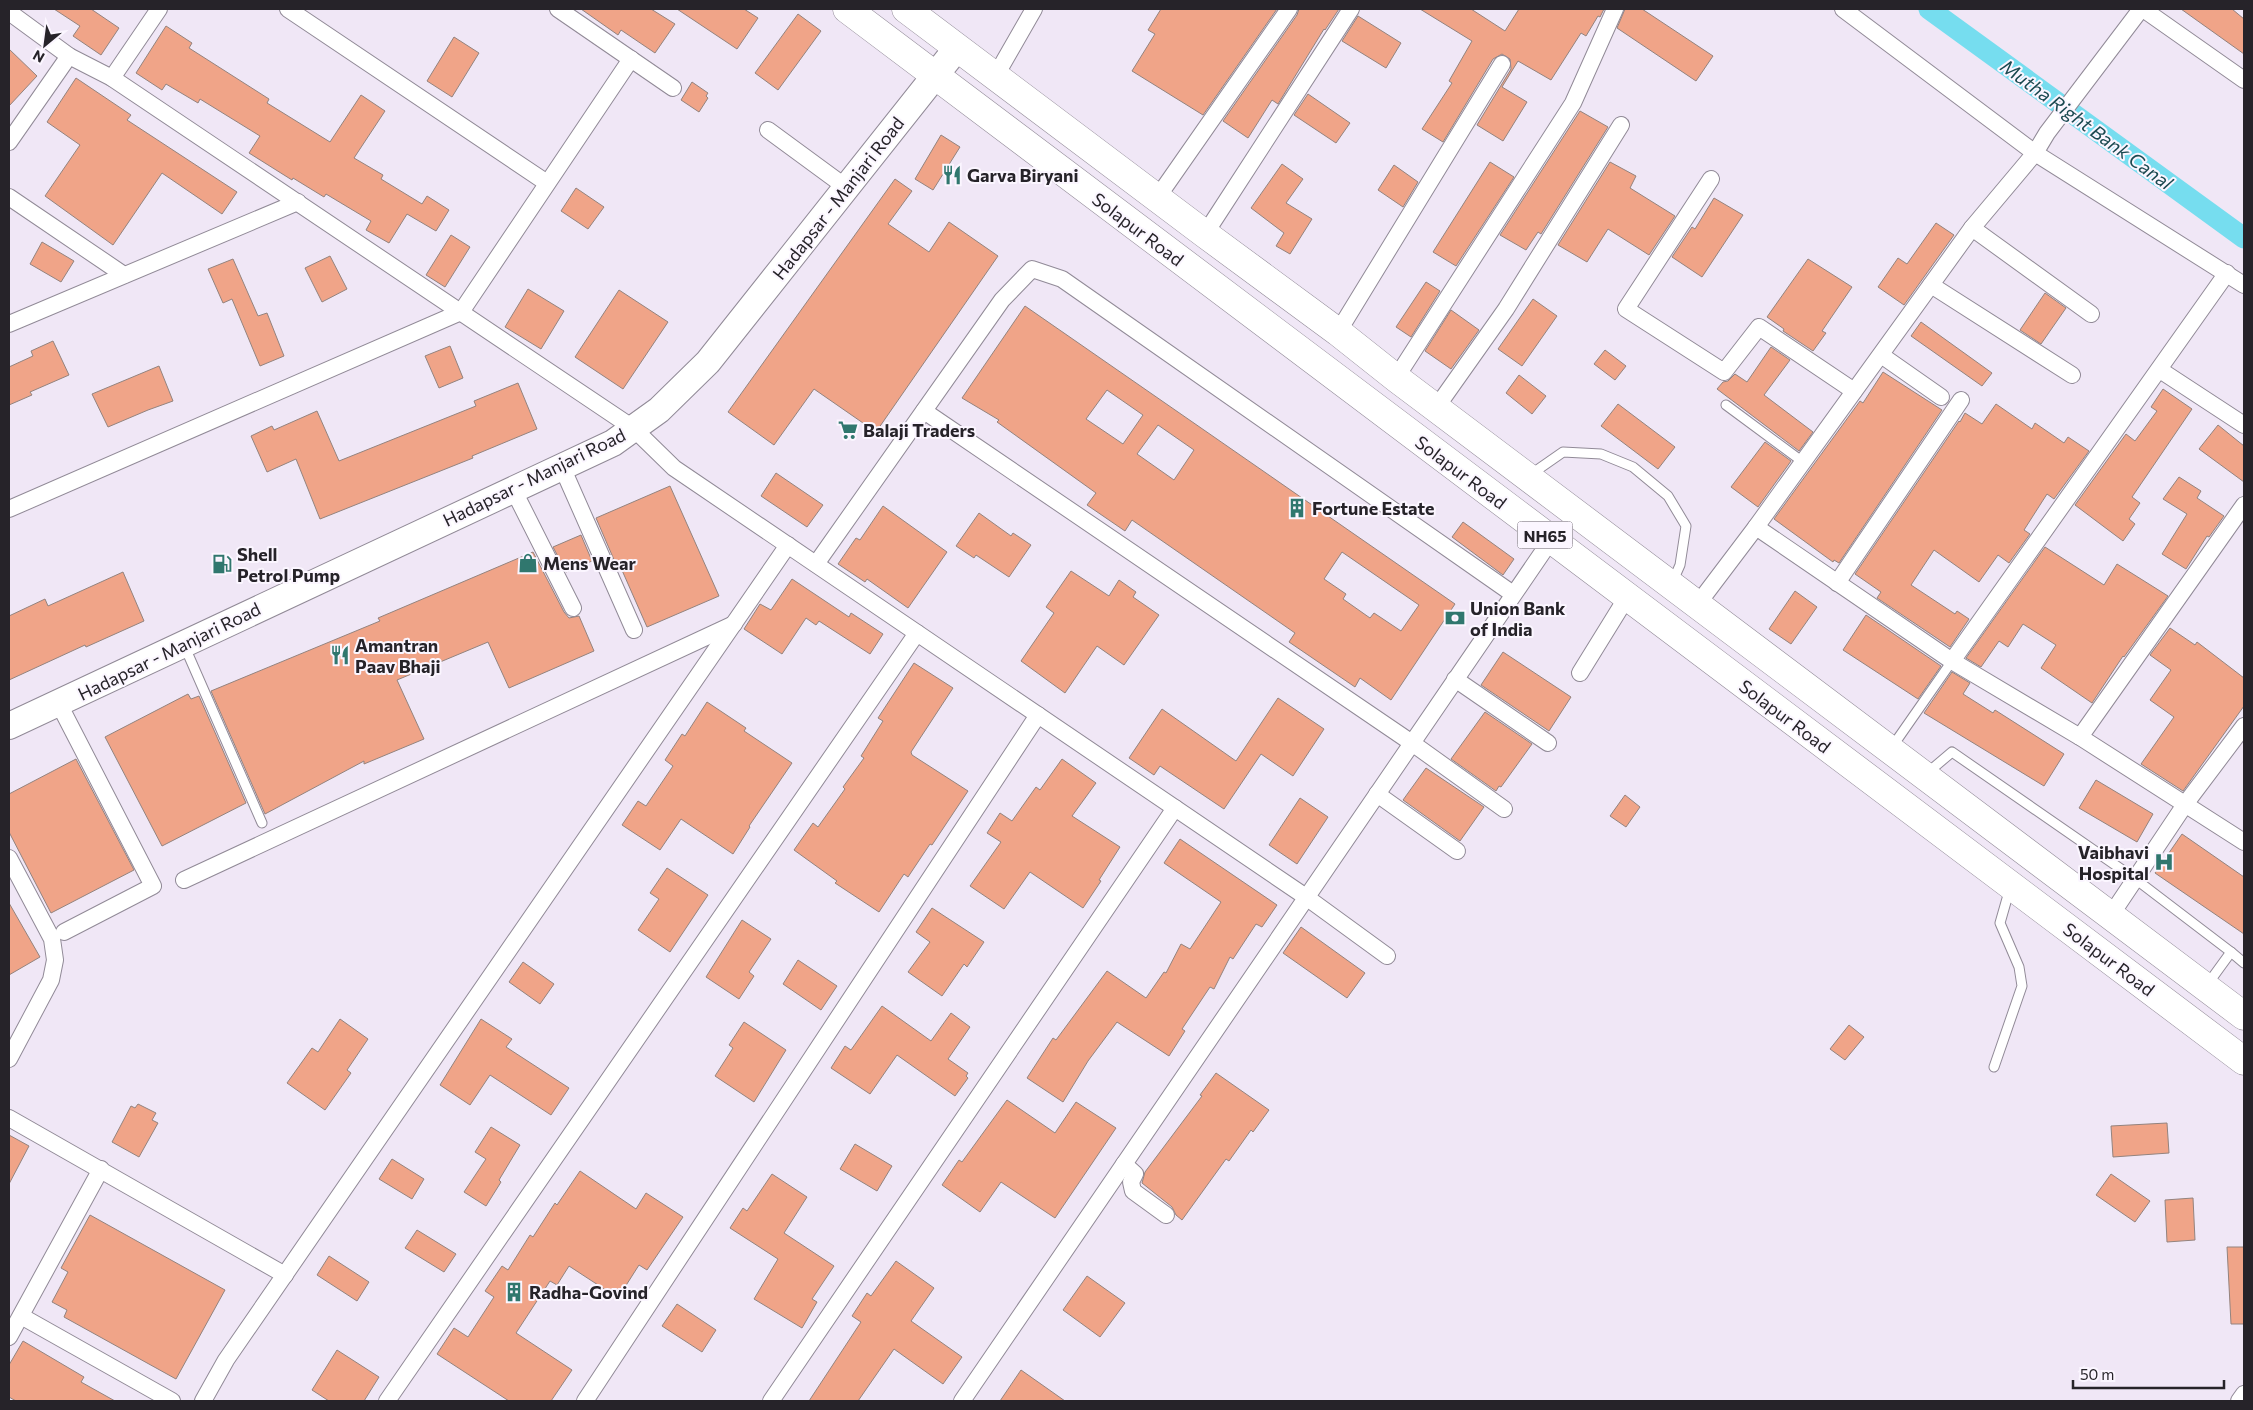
<svg xmlns="http://www.w3.org/2000/svg" width="2253" height="1410" font-family="Commissioner,sans-serif">
	<rect width="100%" height="100%" fill="#f0e7f6"/>
	<g fill="none" stroke-linecap="round" stroke-linejoin="round">
		<polyline stroke="#76ddef" stroke-width="21" points="1929,9 2244,238"/>
	</g>
	<g fill="#f0a488" stroke="#93837e" fill-rule="evenodd">
		<polygon points="54,9 91,9 119,28 101,55 73,36 80,26"/>
		<polygon points="581,9 651,9 675,24 655,53 621,30 618,35"/>
		<polygon points="677,9 744,9 758,18 737,49"/>
		<polygon points="1161,9 1277,9 1203,115 1132,71 1155,34 1148,30"/>
		<polygon points="1299,9 1339,9 1325,30 1324,29 1278,104 1272,100 1248,138 1223,121 1297,15"/>
		<polygon points="1420,9 1471,9 1505,31 1519,9 1604,9 1600,17 1598,16 1586,36 1581,33 1551,80 1518,61 1502,87 1527,102 1503,141 1477,125 1511,69 1510,59 1502,54 1493,59 1443,142 1422,129 1452,83 1449,81 1472,41"/>
		<polygon points="1625,9 1642,9 1713,56 1696,81 1617,28"/>
		<polygon points="2181,9 2232,9 2244,19 2244,54"/>
		<polygon points="798,14 821,31 778,90 755,73"/>
		<polygon points="1358,16 1401,43 1386,68 1342,41"/>
		<polygon points="166,26 192,43 189,48 269,99 267,103 330,142 361,95 385,111 354,158 383,175 381,179 422,204 427,196 449,210 436,231 407,214 389,243 366,230 371,221 326,194 324,197 293,178 292,180 249,153 260,136 200,99 198,103 166,84 162,90 136,73"/>
		<polygon points="454,37 479,53 452,97 427,81"/>
		<polygon points="9,49 37,76 9,106"/>
		<polygon points="76,78 131,115 127,120 237,192 222,214 162,173 113,245 45,196 80,145 47,122"/>
		<polygon points="692,82 708,93 706,96 708,98 699,112 681,100"/>
		<polygon points="1308,94 1350,123 1336,143 1294,115"/>
		<polygon points="1580,111 1608,127 1541,234 1538,232 1526,250 1500,235"/>
		<polygon points="941,135 960,147 933,190 915,179"/>
		<polygon points="1490,162 1514,177 1456,266 1433,252"/>
		<polygon points="1610,162 1636,176 1630,188 1675,216 1649,255 1608,229 1587,262 1558,245"/>
		<polygon points="1282,164 1303,179 1286,203 1312,219 1290,254 1276,246 1284,233 1251,208"/>
		<polygon points="1394,165 1418,182 1403,207 1378,190"/>
		<polygon points="895,179 912,191 888,224 929,252 949,222 998,256 876,432 814,389 774,445 728,412"/>
		<polygon points="576,188 604,207 588,229 561,211"/>
		<polygon points="1714,198 1743,215 1702,277 1672,257 1692,227 1695,229"/>
		<polygon points="1936,223 1954,235 1904,305 1878,287 1898,258 1907,264"/>
		<polygon points="451,235 470,247 445,287 426,275"/>
		<polygon points="42,242 74,261 61,282 30,264"/>
		<polygon points="330,256 347,289 322,302 305,268"/>
		<polygon points="233,259 258,316 267,313 284,356 260,366 232,299 223,303 208,269"/>
		<polygon points="1808,259 1852,287 1822,331 1826,333 1813,351 1783,331 1784,329 1767,317"/>
		<polygon points="1426,282 1440,291 1411,337 1396,327"/>
		<polygon points="528,289 564,311 541,349 505,327"/>
		<polygon points="619,290 668,322 623,389 575,357"/>
		<polygon points="2045,293 2066,308 2041,344 2020,330"/>
		<polygon points="1533,299 1557,316 1522,366 1498,349"/>
		<path d="M1025,306L1455,604L1391,700L1360,678L1355,687L1289,642L1295,633L1132,520L1125,531L1087,505L1096,493L997,422L999,420L962,398ZM1107,390L1143,415L1123,444L1086,419ZM1158,425L1194,450L1174,480L1137,454ZM1342,552L1419,605L1401,631L1374,613L1370,618L1343,599L1346,594L1324,579Z"/>
		<polygon points="1451,310 1479,330 1451,369 1425,351"/>
		<polygon points="1921,322 1992,373 1982,386 1911,336"/>
		<polygon points="53,341 69,375 30,392 32,395 9,405 9,367 33,356 31,351"/>
		<polygon points="450,346 463,378 439,388 425,356"/>
		<polygon points="1771,347 1790,360 1764,395 1813,432 1799,451 1717,389 1723,382 1728,381 1735,374 1747,382"/>
		<polygon points="1605,350 1626,366 1615,380 1594,364"/>
		<polygon points="159,366 173,401 148,410 108,427 92,394"/>
		<polygon points="1883,372 1942,410 1839,563 1834,560 1833,562 1774,519 1860,401 1863,403"/>
		<polygon points="1519,375 1546,396 1532,414 1506,393"/>
		<polygon points="518,383 537,429 472,456 473,458 320,519 296,459 267,472 251,436 272,426 274,430 317,411 339,461 476,406 474,401"/>
		<polygon points="2163,389 2192,409 2132,497 2140,503 2129,519 2135,524 2123,541 2075,505 2126,434 2135,441 2157,411 2151,407"/>
		<polygon points="1618,404 1675,447 1658,469 1601,426"/>
		<polygon points="1996,404 2032,429 2035,423 2064,443 2068,437 2089,451 2054,499 2047,494 2024,530 2030,534 2009,563 1998,555 1979,582 1934,550 1911,585 1955,614 1957,611 1969,619 1950,647 1877,598 1881,592 1855,574 1959,421 1960,422 1965,413 1982,424"/>
		<polygon points="2218,425 2244,446 2244,482 2199,449"/>
		<polygon points="1765,442 1791,461 1758,507 1731,487"/>
		<polygon points="776,473 823,505 807,527 761,496"/>
		<polygon points="2179,477 2201,491 2197,498 2224,516 2209,537 2207,536 2186,569 2162,554 2187,514 2163,499"/>
		<polygon points="670,486 719,596 647,627 621,568 618,569 596,518"/>
		<polygon points="883,506 947,552 908,608 867,579 865,582 838,564 856,538 860,540"/>
		<polygon points="979,513 1011,536 1013,533 1031,545 1009,577 976,555 974,558 956,546"/>
		<polygon points="1463,522 1514,559 1503,575 1452,537"/>
		<polygon points="581,535 592,561 566,572 553,547"/>
		<polygon points="2045,547 2104,585 2117,564 2168,596 2124,657 2123,656 2092,703 2041,668 2056,645 2023,624 2008,647 1999,641 1981,667 1966,658"/>
		<polygon points="533,552 564,612 569,618 579,616 594,651 509,688 488,642 397,680 424,739 364,764 364,761 265,814 211,691 380,621 378,618"/>
		<polygon points="1071,571 1109,596 1119,580 1136,592 1133,597 1159,615 1124,665 1097,646 1065,693 1021,661 1054,613 1046,607"/>
		<polygon points="123,572 144,621 86,647 85,645 9,680 9,616 45,599 48,606"/>
		<polygon points="792,579 849,617 851,613 883,634 870,654 819,621 816,625 806,618 782,654 744,629 760,604 771,610"/>
		<polygon points="1795,591 1817,607 1791,644 1769,629"/>
		<polygon points="1866,615 1941,666 1918,699 1843,650"/>
		<polygon points="2170,628 2195,645 2197,642 2244,678 2244,706 2183,791 2141,764 2174,717 2150,700 2171,670 2150,655"/>
		<polygon points="1503,652 1571,697 1549,731 1481,685"/>
		<polygon points="914,663 953,688 911,752 912,755 968,791 932,845 930,844 908,877 904,874 879,912 835,883 837,881 794,850 813,823 818,827 845,789 843,787 864,758 861,756 883,721 878,718"/>
		<polygon points="1952,672 1970,683 1963,694 1993,713 1995,710 2064,754 2044,786 1924,713"/>
		<polygon points="188,694 191,699 199,696 246,803 162,846 105,737"/>
		<polygon points="1278,698 1324,729 1293,776 1261,754 1224,809 1160,766 1154,775 1129,758 1162,709 1236,761"/>
		<polygon points="707,702 746,728 744,731 792,763 749,826 750,827 733,854 681,819 660,850 622,825 638,801 646,806 673,766 665,760 682,734 685,736"/>
		<polygon points="1485,712 1532,744 1501,787 1499,786 1496,791 1451,759"/>
		<polygon points="76,759 134,870 51,913 9,832 9,794"/>
		<polygon points="1062,759 1096,783 1072,816 1120,847 1099,880 1101,881 1083,908 1030,872 1004,909 970,886 1001,842 987,833 1000,813 1012,821 1036,787 1040,790"/>
		<polygon points="1426,768 1484,807 1460,841 1403,800"/>
		<polygon points="2096,780 2153,814 2137,842 2079,808"/>
		<polygon points="1625,795 1640,807 1626,827 1610,816"/>
		<polygon points="1300,798 1328,817 1297,864 1269,845"/>
		<polygon points="2182,834 2244,877 2244,934 2155,873"/>
		<polygon points="1180,839 1277,905 1262,927 1256,924 1233,959 1230,957 1214,989 1210,987 1182,1029 1185,1031 1169,1056 1117,1022 1088,1061 1063,1102 1027,1078 1053,1038 1056,1040 1107,971 1146,998 1164,972 1166,973 1181,944 1190,949 1221,902 1164,863"/>
		<polygon points="667,868 708,895 670,952 638,930 659,899 650,893"/>
		<polygon points="9,903 40,957 9,975"/>
		<polygon points="932,908 984,942 967,967 964,964 942,996 908,972 930,942 916,932"/>
		<polygon points="742,920 771,939 749,972 754,976 739,999 706,977"/>
		<polygon points="1301,927 1365,973 1347,998 1283,953"/>
		<polygon points="798,960 837,986 821,1010 783,984"/>
		<polygon points="523,962 554,984 540,1004 509,982"/>
		<polygon points="882,1006 931,1041 951,1013 970,1027 948,1059 968,1073 966,1076 968,1078 955,1096 897,1055 870,1094 831,1068 845,1046 851,1050"/>
		<polygon points="340,1019 368,1039 347,1070 351,1073 325,1110 287,1083 312,1048 318,1052"/>
		<polygon points="481,1019 512,1039 506,1047 569,1088 551,1115 490,1075 470,1105 440,1085"/>
		<polygon points="744,1022 786,1050 754,1102 715,1076 733,1048 729,1045"/>
		<polygon points="1849,1025 1864,1037 1845,1060 1830,1049"/>
		<polygon points="1216,1073 1269,1110 1253,1132 1251,1130 1229,1161 1226,1159 1182,1220 1176,1215 1172,1207 1142,1183 1145,1172 1202,1096 1200,1095"/>
		<polygon points="1007,1100 1055,1133 1076,1102 1116,1128 1055,1218 1001,1182 980,1212 942,1185 959,1160 962,1162"/>
		<polygon points="138,1104 156,1113 152,1120 158,1123 139,1157 112,1142 131,1106 135,1108"/>
		<polygon points="2167,1123 2169,1153 2113,1157 2111,1126"/>
		<polygon points="491,1127 520,1145 499,1180 501,1182 486,1206 464,1192 486,1159 475,1152"/>
		<polygon points="9,1135 29,1146 9,1184"/>
		<polygon points="855,1144 892,1166 877,1191 840,1169"/>
		<polygon points="392,1159 424,1179 412,1199 379,1179"/>
		<polygon points="580,1171 636,1209 646,1193 683,1217 647,1270 639,1265 618,1298 569,1266 557,1285 550,1281 516,1333 572,1370 551,1401 509,1401 437,1354 454,1328 468,1337 494,1297 485,1291 502,1266 508,1270 530,1235 533,1237 555,1203 557,1205"/>
		<polygon points="772,1174 807,1197 784,1233 834,1266 812,1299 817,1302 802,1328 754,1299 778,1259 730,1228 743,1208 747,1211"/>
		<polygon points="2111,1174 2150,1201 2135,1222 2096,1195"/>
		<polygon points="2193,1198 2195,1240 2167,1242 2165,1200"/>
		<polygon points="90,1215 225,1290 176,1379 64,1317 67,1310 52,1302 68,1272 61,1268"/>
		<polygon points="417,1230 456,1254 444,1272 405,1248"/>
		<polygon points="2227,1247 2244,1247 2244,1324 2231,1324"/>
		<polygon points="329,1256 369,1282 357,1301 317,1275"/>
		<polygon points="896,1261 934,1288 911,1321 962,1357 943,1384 894,1349 858,1401 809,1401 861,1322 852,1316 867,1293 871,1296"/>
		<polygon points="1087,1276 1125,1303 1100,1337 1063,1310"/>
		<polygon points="677,1304 716,1330 702,1352 662,1326"/>
		<polygon points="23,1341 84,1377 81,1382 115,1401 16,1401 9,1397 9,1365"/>
		<polygon points="337,1350 379,1377 364,1401 329,1401 312,1390"/>
		<polygon points="1021,1370 1065,1401 1000,1401"/>
	</g>
	<g fill="none" stroke-linecap="round" stroke-linejoin="round">
		<defs>
			<g id="lane">
				<polyline points="1726,405 1803,462"/>
				<polyline points="1530,475 1563,452 1601,454 1633,467 1668,496 1686,526 1680,565 1672,583"/>
				<polyline points="184,645 262,823"/>
				<polyline points="1892,747 1952,661"/>
				<polyline points="1926,774 1952,752 2134,878 2231,952"/>
				<polyline points="2207,985 2231,952 2244,963"/>
				<polyline points="1994,1067 2022,986 2019,967 2000,923 2010,888"/>
			</g>
			<g id="street">
				<polyline points="288,9 547,183"/>
				<polyline points="558,9 673,88"/>
				<polyline points="1843,9 2035,153 2244,285"/>
				<polyline points="2143,9 2244,80"/>
				<polyline points="9,12 69,56 112,78 633,428 674,468 1306,897 1387,956"/>
				<polyline points="995,77 1034,9"/>
				<polyline points="112,78 159,9"/>
				<polyline points="768,130 847,188"/>
				<polyline points="9,142 69,56"/>
				<polyline points="1711,179 1626,309 1724,372 1759,327 1854,391"/>
				<polyline points="9,197 124,275"/>
				<polyline points="1157,198 1289,9"/>
				<polyline points="1972,228 2091,314"/>
				<polyline points="1205,234 1351,9"/>
				<polyline points="1931,285 2072,375"/>
				<polyline points="9,324 298,202"/>
				<polyline points="1338,332 1502,64"/>
				<polyline points="1881,355 1941,397"/>
				<polyline points="2160,370 2244,425"/>
				<polyline points="1396,378 1573,103 1615,9"/>
				<polyline points="1436,408 1506,309 1621,125"/>
				<polyline points="924,411 1412,743 1504,809"/>
				<polyline points="562,467 634,630"/>
				<polyline points="513,489 573,608"/>
				<polyline points="9,509 461,312 631,59"/>
				<polyline points="1756,527 1972,228 2035,153 2047,133 2141,9"/>
				<polyline points="816,564 1002,300 1032,269 1062,279 1513,594"/>
				<polyline points="1837,583 1961,400"/>
				<polyline points="1697,605 1756,527 1952,661 2080,737 2244,842"/>
				<polyline points="1952,661 2227,273"/>
				<polyline points="1580,673 1627,597"/>
				<polyline points="1455,679 1548,743"/>
				<polyline points="59,704 153,886 64,932"/>
				<polyline points="2080,737 2244,505"/>
				<polyline points="1377,794 1457,851"/>
				<polyline points="9,858 52,939 55,960 51,980 9,1059"/>
				<polyline points="184,880 734,624"/>
				<polyline points="2111,915 2186,803 2244,726"/>
				<polyline points="9,1118 285,1275"/>
				<polyline points="1124,1164 1135,1174 1131,1182 1133,1191 1166,1215"/>
				<polyline points="21,1316 172,1401"/>
				<polyline points="9,1337 101,1169"/>
				<polyline points="203,1401 226,1360 788,545"/>
				<polyline points="387,1401 917,633"/>
				<polyline points="585,1401 1038,715"/>
				<polyline points="771,1401 1175,808"/>
				<polyline points="962,1401 1551,540"/>
				<polyline points="2239,1401 2244,1394"/>
			</g>
			<polyline id="primary" points="9,726 613,443 659,410 708,362 957,48"/>
			<g id="highway">
				<polyline points="847,9 2244,1061"/>
				<polyline points="906,9 1205,234 1338,332 1396,378 2244,1016"/>
			</g>
		</defs>
		<use href="#lane" stroke="#918a97" stroke-width="11"/>
		<use href="#street" stroke="#918a97" stroke-width="18"/>
		<use href="#primary" stroke="#918a97" stroke-width="28"/>
		<use href="#highway" stroke="#918a97" stroke-width="29"/>
		<use href="#lane" stroke="#fff" stroke-width="9"/>
		<use href="#street" stroke="#fff" stroke-width="16"/>
		<use href="#primary" stroke="#fff" stroke-width="26"/>
		<use href="#highway" stroke="#fff" stroke-width="28"/>
	</g>
	<defs>
		<symbol id="restaurant-bare" viewBox="-9 -9 18 18"><path d="M-5-6h1v4h1v-4h1v4h1v-4h1v5L-1.5 .5V6h-2V.5L-5-1ZM5-6V6H3V1.5H1.5Q1.5-4 5-6Z" fill="#30776e" stroke="#fbf6ff" stroke-width="2.5" paint-order="stroke"/></symbol>
		<symbol id="supermarket-bare" viewBox="-9 -9 18 18"><path d="M-6-5.5h2.5l.6 2H6L4.5 2H-2.5L-4.4-4H-6ZM-1.5 3.2a1.3 1.3 0 1 0 .1 0ZM3 3.2a1.3 1.3 0 1 0 .1 0Z" fill="#30776e" stroke="#fbf6ff" stroke-width="2.5" paint-order="stroke"/></symbol>
		<symbol id="building-bare" viewBox="-9 -9 18 18"><path d="M-4-6H4V6H1V3H-1V6H-4ZM-2.5-4.3h1.7v1.8h-1.7ZM.8-4.3h1.7v1.8H.8ZM-2.5-1h1.7V.8h-1.7ZM.8-1h1.7V.8H.8Z" fill="#30776e" stroke="#fbf6ff" stroke-width="2.5" paint-order="stroke"/></symbol>
		<symbol id="shop-bare" viewBox="-9 -9 18 18"><path d="M-5-2.5h2.3a2.7 3.5 0 0 1 5.4 0H5L5.5 6h-11ZM-1.5-2.5h3a1.5 2.3 0 0 0-3 0Z" fill="#30776e" stroke="#fbf6ff" stroke-width="2.5" paint-order="stroke"/></symbol>
		<symbol id="fuel-bare" viewBox="-9 -9 18 18"><path d="M-5.5-6h7V0h2V4h1.3V-2.5L3-4.5l.8-.8L6-3V5H2.5V1h-1V6h-7ZM-4.2-4.7v3.2H.2V-4.7Z" fill="#30776e" stroke="#fbf6ff" stroke-width="2.5" paint-order="stroke"/></symbol>
		<symbol id="bank-bare" viewBox="-9 -9 18 18"><path d="M-6-4H6V4H-6ZM0-2.3a2.3 2.3 0 1 0 0 4.6a2.3 2.3 0 1 0 0-4.6Z" fill="#30776e" stroke="#fbf6ff" stroke-width="2.5" paint-order="stroke"/></symbol>
		<symbol id="hospital-bare" viewBox="-9 -9 18 18"><path d="M-5-5h3v3.5h4V-5h3V5h-3V1.5h-4V5h-3Z" fill="#30776e" stroke="#fbf6ff" stroke-width="2.5" paint-order="stroke"/></symbol>
	</defs>
	<g fill-rule="evenodd">
		<use href="#restaurant-bare" x="938" y="161" width="28" height="28"/>
		<use href="#supermarket-bare" x="834" y="416" width="28" height="28"/>
		<use href="#building-bare" x="1283" y="494" width="28" height="28"/>
		<use href="#shop-bare" x="514" y="549" width="28" height="28"/>
		<use href="#fuel-bare" x="208" y="550" width="28" height="28"/>
		<use href="#bank-bare" x="1441" y="604" width="28" height="28"/>
		<use href="#restaurant-bare" x="326" y="641" width="28" height="28"/>
		<use href="#hospital-bare" x="2150" y="848" width="28" height="28"/>
		<use href="#building-bare" x="500" y="1278" width="28" height="28"/>
	</g>
	<g text-anchor="middle" dominant-baseline="central" stroke-width="4" stroke-linejoin="round" paint-order="stroke">
		<rect fill="#fbf6ff" stroke="#666269" stroke-width="1" x="1517.5" y="521.5" width="55" height="27" rx="4"/>
		<g font-size="16" font-weight="bold" fill="#262329">
			<text x="1545" y="535">NH65</text>
		</g>
		<g font-size="18" font-weight="bold" fill="#262329" stroke="#fbf6ff" text-anchor="start">
			<text x="967" y="175">Garva Biryani</text>
			<text x="863" y="430">Balaji Traders</text>
			<text x="1312" y="508">Fortune Estate</text>
			<text x="237" y="554">Shell<tspan x="237" dy="21">Petrol Pump</tspan></text>
			<text x="543" y="563">Mens Wear</text>
			<text x="1470" y="608">Union Bank<tspan x="1470" dy="21">of India</tspan></text>
			<text x="355" y="645">Amantran<tspan x="355" dy="21">Paav Bhaji</tspan></text>
			<text x="2149" y="852" text-anchor="end">Vaibhavi<tspan x="2149" dy="21">Hospital</tspan></text>
			<text x="529" y="1292">Radha-Govind</text>
		</g>
		<g font-size="18" fill="#262329" stroke="#fbf6ff">
			<text transform="translate(838 198) rotate(-52)">Hadapsar - Manjari Road</text>
			<text transform="translate(1138 229) rotate(37)">Solapur Road</text>
			<text transform="translate(1461 472) rotate(37)">Solapur Road</text>
			<text transform="translate(534 477) rotate(-26)">Hadapsar - Manjari Road</text>
			<text transform="translate(169 651) rotate(-26)">Hadapsar - Manjari Road</text>
			<text transform="translate(1785 716) rotate(37)">Solapur Road</text>
			<text transform="translate(2109 959) rotate(37)">Solapur Road</text>
		</g>
		<g font-size="19" font-style="italic" fill="#1b4a51" stroke="#fbf6ff">
			<text transform="translate(2087 124) rotate(36)">Mutha Right Bank Canal</text>
		</g>
	</g>
	<rect width="2253" height="1410" fill="none" stroke="#262329" stroke-width="20"/>
	<g transform="translate(45 45) rotate(209)" stroke="#fbf6ff" stroke-width="4" paint-order="stroke">
	<path d="M0-4L9 19L0 12L-9 19Z" fill="#262329"/>
	<text y="-8" font-size="14" font-weight="bold" text-anchor="middle" fill="#262329">N</text>
	</g>
	<path d="M2073 1380v8h151v-8" fill="none" stroke="#262329" stroke-width="2.5"/>
	<text x="2080" y="1380" font-size="15" fill="#262329" stroke="#fbf6ff" stroke-width="4" paint-order="stroke">50 m</text>
</svg>
